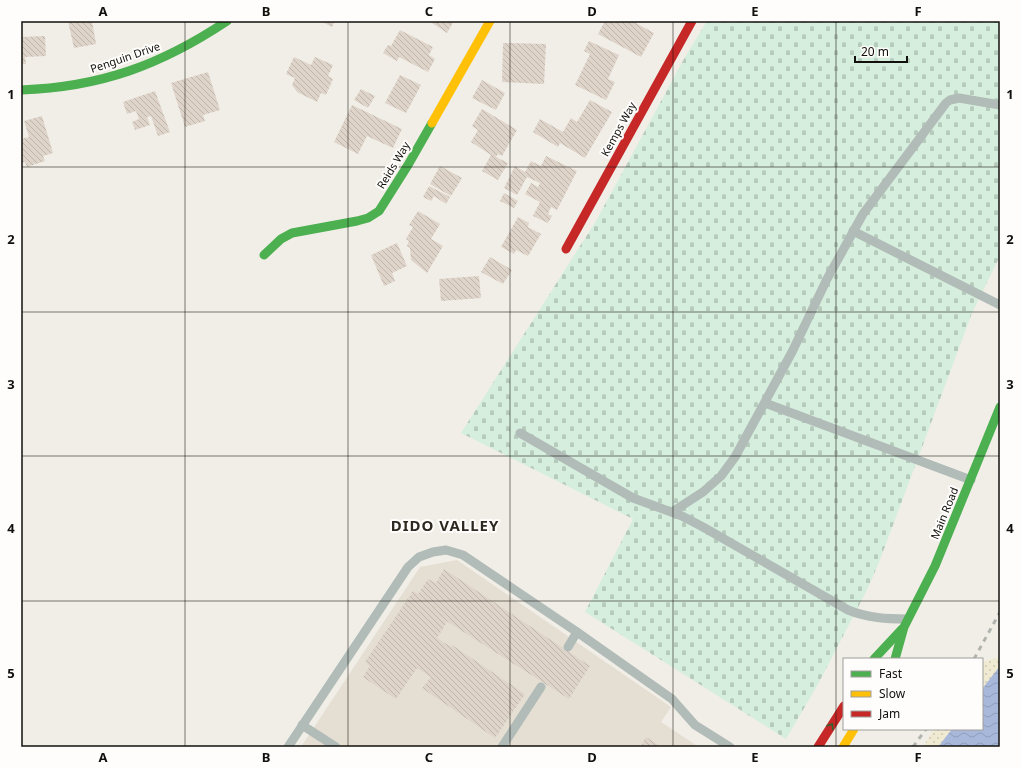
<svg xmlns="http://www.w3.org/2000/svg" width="1021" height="768" font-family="'Noto Sans',sans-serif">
	<defs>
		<pattern id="sand-dots" width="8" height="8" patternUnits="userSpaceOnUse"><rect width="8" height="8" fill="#f0ead2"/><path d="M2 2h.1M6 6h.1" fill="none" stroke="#cdc8b3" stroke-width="1.8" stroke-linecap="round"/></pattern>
		<pattern id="cemetery-stones" width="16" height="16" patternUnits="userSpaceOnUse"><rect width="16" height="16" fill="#d5eedd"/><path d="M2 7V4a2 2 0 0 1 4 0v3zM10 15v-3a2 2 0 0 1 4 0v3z" fill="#b6cbbc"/></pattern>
		<pattern id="water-waves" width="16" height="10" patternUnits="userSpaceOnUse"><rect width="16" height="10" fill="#a8b8da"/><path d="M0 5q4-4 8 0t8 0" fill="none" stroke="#909dba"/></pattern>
		<pattern id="building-back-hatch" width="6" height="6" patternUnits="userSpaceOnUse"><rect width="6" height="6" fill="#dfd4c9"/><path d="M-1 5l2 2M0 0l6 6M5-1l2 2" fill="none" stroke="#beb5ab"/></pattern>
	</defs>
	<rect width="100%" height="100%" fill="#f1eee7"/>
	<polygon fill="#e5dfd3" points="457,560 671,707 661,722 699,747 301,747 420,567"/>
	<polygon fill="url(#sand-dots)" points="1000,657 1000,747 923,747 934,729 982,729 982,662"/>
	<polygon fill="url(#cemetery-stones)" points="707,21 1000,21 1000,256 972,313 911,477 878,565 865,594 817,686 786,739 585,612 633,519 461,433 596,221 685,57"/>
	<polygon fill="url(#water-waves)" points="1000,666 1000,747 938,747 952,729 982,729 982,689"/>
	<g fill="url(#building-back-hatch)">
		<polygon points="68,21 92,21 96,44 74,48"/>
		<polygon points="320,21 335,21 332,27"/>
		<polygon points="429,21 454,21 447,33"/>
		<polygon points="605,21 632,21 654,33 641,57 598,34"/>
		<polygon points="400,30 433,47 429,55 435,59 428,72 399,57 397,61 383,53 388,45 391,46"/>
		<polygon points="45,36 46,56 25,57 26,64 21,64 21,37"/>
		<polygon points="589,41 619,55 608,79 615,82 606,100 575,85 590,54 584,51"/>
		<polygon points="503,43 546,44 544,84 502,82"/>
		<polygon points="294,57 311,65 315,57 333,65 328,76 333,79 326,95 321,93 317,102 297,92 292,85 295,78 286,74"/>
		<polygon points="208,72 220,110 203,115 205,121 185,127 171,83"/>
		<polygon points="400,75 421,85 406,113 385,103"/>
		<polygon points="482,80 505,93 496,110 472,98"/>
		<polygon points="361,89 375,96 368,108 354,100"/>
		<polygon points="155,91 170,132 158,136 151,116 147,117 150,125 135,130 132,122 139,119 136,111 127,114 123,102"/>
		<polygon points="590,100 612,112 585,158 560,143 558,147 533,132 540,119 563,132 571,118 577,122"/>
		<polygon points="352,105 402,129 393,148 367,136 358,154 334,142"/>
		<polygon points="482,109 517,130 502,156 498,154 496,157 508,163 498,180 482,171 491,155 471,142 478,130 472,126"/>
		<polygon points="42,116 53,153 43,156 45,161 27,167 25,162 21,163 21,139 29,137 24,121"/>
		<polygon points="546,156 577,171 557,210 551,207 548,214 552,216 548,223 533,216 540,202 525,194 531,183 538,187 540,183 527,177 517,195 504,188 515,166 525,172 531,161 541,166"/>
		<polygon points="440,166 462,178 451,196 430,184"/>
		<polygon points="429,186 450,197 446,204 434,196 431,201 423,197"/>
		<polygon points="504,193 518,201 514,208 500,201"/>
		<polygon points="418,211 440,224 431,239 443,246 427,273 411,260 410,248 407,246 409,241 406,239 413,227 409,225"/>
		<polygon points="518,217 529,223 528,227 541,234 528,256 516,250 514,254 501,247"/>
		<polygon points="397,243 407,266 392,273 395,281 384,286 371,255"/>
		<polygon points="490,257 512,270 503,284 481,272"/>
		<polygon points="479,276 481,298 441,301 439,279"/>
		<polygon points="444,569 590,666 569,699 437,615 447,622 437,638 451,647 452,645 525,694 495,738 422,688 431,677 417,668 396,699 363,677 370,666 365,662 413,591 418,594 428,579 436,583"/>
		<polygon points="646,737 662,747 640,747"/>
	</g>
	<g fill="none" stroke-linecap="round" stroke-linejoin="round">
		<g stroke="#b1bbb7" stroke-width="9">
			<polyline points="853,231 1000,305"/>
			<polyline points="765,403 971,480"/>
			<path d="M520,433L633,498L682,516L703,527L848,610C868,618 887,619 907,619"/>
			<polyline points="672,512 703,492 721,476 735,457 792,352 827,279 863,214 946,103 950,100 959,98 1000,105"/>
			<polyline points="568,647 577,632"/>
			<polyline points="302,725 336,747"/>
			<polyline points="288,747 408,567 419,557 433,552 446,550 463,555 577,632 672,699 695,725 730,747"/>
			<polyline points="502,747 541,687"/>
		</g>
		<g stroke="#4caf50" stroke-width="9">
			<path d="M21,90C101,87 161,65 227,21"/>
			<polyline points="264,255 281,239 292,233 357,221 368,218 379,211 408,165 432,123"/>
			<polyline points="874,659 902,629"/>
			<polyline points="895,659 904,627 935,566 1000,407"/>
		</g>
		<g stroke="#ffc107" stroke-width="9">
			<polyline points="432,123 490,21"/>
			<polyline points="843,747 854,729"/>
		</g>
		<g stroke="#c62828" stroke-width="9">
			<polyline points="566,249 692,21"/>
			<polyline points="818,747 844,706"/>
		</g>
		<g stroke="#b2b4b0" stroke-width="3" stroke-dasharray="5 5" stroke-linecap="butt">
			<polyline points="974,659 1000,612"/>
			<polyline points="913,747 926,729"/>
		</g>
	</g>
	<defs><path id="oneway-chevron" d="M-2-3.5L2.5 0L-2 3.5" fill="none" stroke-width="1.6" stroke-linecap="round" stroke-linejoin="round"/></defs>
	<use stroke="#2f602e" href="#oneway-chevron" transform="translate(831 726) rotate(-57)"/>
	<path fill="none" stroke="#12100c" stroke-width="1" stroke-opacity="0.55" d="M185,21V747M348,21V747M510,21V747M673,21V747M836,21V747M21,167H1000M21,312H1000M21,456H1000M21,601H1000"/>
	<g text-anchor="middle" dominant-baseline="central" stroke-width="4" stroke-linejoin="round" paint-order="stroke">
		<g font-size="11" fill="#12100c" stroke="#fefdfb">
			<text transform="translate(125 57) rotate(-19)">Penguin Drive</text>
			<text transform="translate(618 129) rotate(-61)">Kemps Way</text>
			<text transform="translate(393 165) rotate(-59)">Reids Way</text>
			<text transform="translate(944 513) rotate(-68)">Main Road</text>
		</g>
		<g font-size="15" font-weight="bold" letter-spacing="1" fill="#2d2920" stroke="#fefdfb">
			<text x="445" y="525">DIDO VALLEY</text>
		</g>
	</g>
	<rect width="1021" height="768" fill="none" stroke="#fefdfb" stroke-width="44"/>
	<rect x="843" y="658" width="140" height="72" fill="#fefdfb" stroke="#a09e9b"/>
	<rect x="851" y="671" width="20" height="6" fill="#4caf50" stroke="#a09e9b"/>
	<text x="879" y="678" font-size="12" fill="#12100c">Fast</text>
	<rect x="851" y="691" width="20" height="6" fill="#ffc107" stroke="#a09e9b"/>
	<text x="879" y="698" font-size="12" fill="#12100c">Slow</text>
	<rect x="851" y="711" width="20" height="6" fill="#c62828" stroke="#a09e9b"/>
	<text x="879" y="718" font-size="12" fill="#12100c">Jam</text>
	<path d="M855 56v6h52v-6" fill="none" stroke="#12100c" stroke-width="2"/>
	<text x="861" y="56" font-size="12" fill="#12100c" stroke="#fefdfb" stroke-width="3" paint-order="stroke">20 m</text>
	<rect x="22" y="22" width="977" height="724" fill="none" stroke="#12100c" stroke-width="1.5"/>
	<g font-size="13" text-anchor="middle" font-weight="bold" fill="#12100c">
		<text x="103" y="16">A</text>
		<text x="266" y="16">B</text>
		<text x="429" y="16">C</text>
		<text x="592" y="16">D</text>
		<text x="755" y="16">E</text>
		<text x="918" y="16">F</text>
		<text x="11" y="99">1</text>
		<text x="1010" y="99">1</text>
		<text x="11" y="244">2</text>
		<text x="1010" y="244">2</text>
		<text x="11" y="389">3</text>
		<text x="1010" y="389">3</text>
		<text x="11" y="533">4</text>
		<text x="1010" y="533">4</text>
		<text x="11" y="678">5</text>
		<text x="1010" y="678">5</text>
		<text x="103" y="762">A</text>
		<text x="266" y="762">B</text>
		<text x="429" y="762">C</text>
		<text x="592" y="762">D</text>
		<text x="755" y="762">E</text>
		<text x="918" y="762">F</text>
	</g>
</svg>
